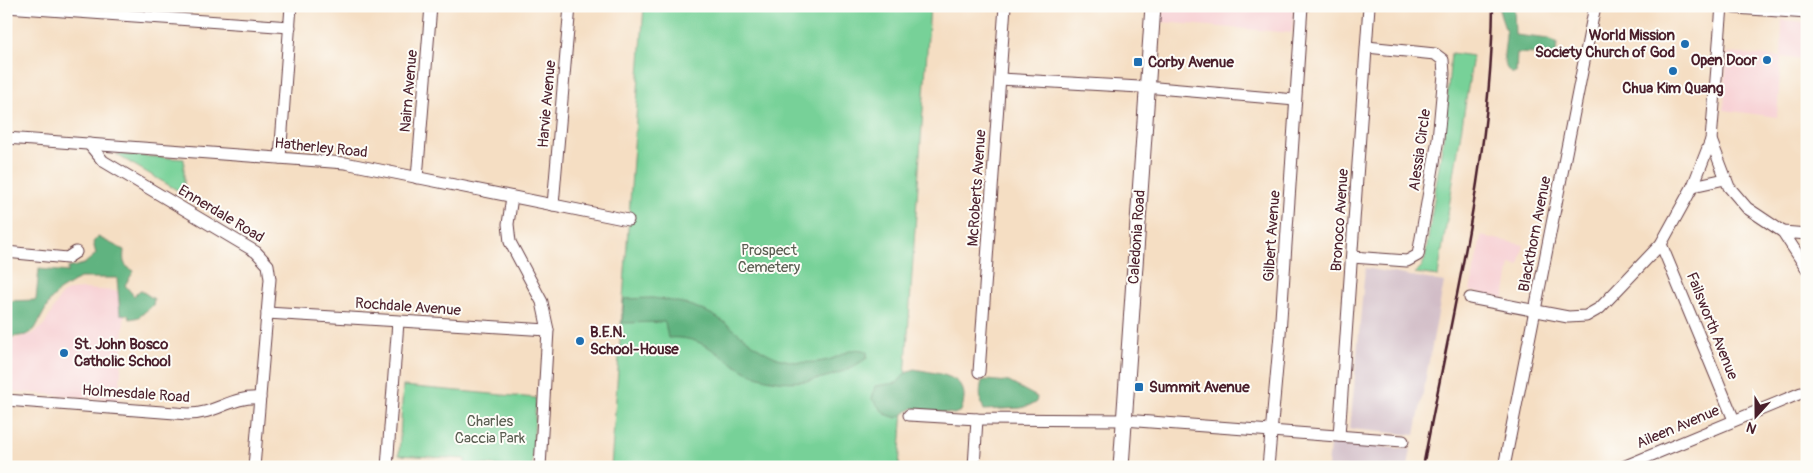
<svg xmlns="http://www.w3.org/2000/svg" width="1813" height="473" font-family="Pangolin,sans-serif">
	<rect width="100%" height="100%" fill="#fdfcf7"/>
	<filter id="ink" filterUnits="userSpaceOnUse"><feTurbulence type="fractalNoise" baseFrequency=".02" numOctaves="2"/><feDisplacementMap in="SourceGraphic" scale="10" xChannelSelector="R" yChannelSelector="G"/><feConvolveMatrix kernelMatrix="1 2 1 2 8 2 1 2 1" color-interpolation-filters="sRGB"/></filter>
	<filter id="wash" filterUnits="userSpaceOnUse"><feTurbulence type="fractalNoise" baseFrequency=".0096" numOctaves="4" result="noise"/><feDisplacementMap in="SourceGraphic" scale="20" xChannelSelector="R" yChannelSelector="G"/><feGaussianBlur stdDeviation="1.12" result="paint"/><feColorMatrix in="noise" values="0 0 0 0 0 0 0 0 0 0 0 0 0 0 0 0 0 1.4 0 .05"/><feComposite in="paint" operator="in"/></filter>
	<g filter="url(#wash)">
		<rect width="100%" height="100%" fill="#f5dec3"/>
		<g fill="#f7cfd3">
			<polygon points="1163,6 1294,6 1292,33 1162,22"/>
			<polygon points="1782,20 1807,22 1807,59 1781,57 1777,117 1724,110 1727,53 1781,57"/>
			<polygon points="1481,236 1524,245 1519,266 1510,264 1504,298 1470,291"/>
			<polygon points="84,289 117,291 125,308 119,400 6,391 6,341 33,334 45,324 61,295 70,290"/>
		</g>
		<g fill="#d2bdc7">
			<polygon points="1365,268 1444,282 1415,435 1350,429"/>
			<polygon points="1330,443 1411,449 1408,467 1328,467"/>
		</g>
		<g fill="#77d198" stroke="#607862">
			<polygon points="644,6 930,6 899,467 611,467"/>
			<polygon points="1451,53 1473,56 1438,276 1415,273 1422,266 1425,259 1445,126"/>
			<polygon points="117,154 184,159 184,194 117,155"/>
			<polygon points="403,386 536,398 532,467 465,464 465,459 399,455"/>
		</g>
		<g fill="#61b380" stroke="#566956">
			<path d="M1499,6H1514L1515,35L1549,39L1557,43L1556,55L1517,53L1516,73H1511C1499,63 1506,48 1506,34C1505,25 1499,16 1499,6Z"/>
			<path d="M98,237L124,250C123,263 123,265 134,271L125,285L134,296L140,290L154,299L153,305L139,317L130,319L128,315L120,314L117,278H80L59,291L50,301L35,329L26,335L6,338V301L36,300L39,269L68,272V268L84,264L96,254L93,242Z"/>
			<path d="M652,298C678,301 701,306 724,322C741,334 758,351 778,358C792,363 813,364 828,360C841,357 853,344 867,352V358C833,382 781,391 743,370C717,355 702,335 668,338L665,322L622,323L624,299Z"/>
			<path d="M914,369C939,374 975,375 961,411L954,414L913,408L897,418L885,414L872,399L875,386L897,383L906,373Z"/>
			<path d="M986,380L1009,382L1037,397L1036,403L1021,408L984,410C980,400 979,392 982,381Z"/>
		</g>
	</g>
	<g filter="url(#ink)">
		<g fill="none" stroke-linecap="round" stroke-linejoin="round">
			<defs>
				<g id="street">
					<polyline points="1722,6 1711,140 1729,187 1747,208 1783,232 1807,269"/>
					<polyline points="6,7 290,27"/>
					<polyline points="1000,79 1157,88 1295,100"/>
					<polyline points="6,138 345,163 628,220"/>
					<polyline points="89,144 103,161 256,252 268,265 270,279 254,467"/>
					<polyline points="280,158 291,6"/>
					<polyline points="417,178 431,6"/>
					<polyline points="1693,186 1725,179"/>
					<polyline points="512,197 508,224 510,242 542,302 548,330 540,467"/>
					<polyline points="553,205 570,6"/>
					<polyline points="1783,232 1807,234"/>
					<polyline points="1661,244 1734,420"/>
					<polyline points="6,252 67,258 76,252"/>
					<polyline points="1352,257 1407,261 1418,255 1438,139 1444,74 1443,60 1435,54 1367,47"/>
					<polyline points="1470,298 1568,317 1586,316 1600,308 1661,244 1693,186 1711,140"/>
					<polyline points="267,313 548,330"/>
					<polyline points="979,372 1005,6"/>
					<path d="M6,400L188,414C217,414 230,396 260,398"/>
					<polyline points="909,415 977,419 1124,420 1403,441"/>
					<polyline points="1339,436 1369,6"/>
					<polyline points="387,467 398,322"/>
					<polyline points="974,467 977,419"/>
					<polyline points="1268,467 1280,334 1302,6"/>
					<polyline points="1504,467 1595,6"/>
					<polyline points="1623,467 1801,393"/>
				</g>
				<g id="secondary">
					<polyline points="1735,6 1807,11"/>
					<polyline points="1121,467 1153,6"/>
				</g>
			</defs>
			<use href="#street" stroke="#643c42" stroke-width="13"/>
			<use href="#secondary" stroke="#643c42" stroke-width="17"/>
			<use href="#street" stroke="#fff" stroke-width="11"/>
			<use href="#secondary" stroke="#fff" stroke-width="15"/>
			<path stroke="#4a1f2b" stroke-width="2.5" d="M1423,467C1451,314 1491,163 1493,6"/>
		</g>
	</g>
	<g fill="#1f6fb2" stroke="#fdfcf7" stroke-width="2">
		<circle cx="1685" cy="44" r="5"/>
		<circle cx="1767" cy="60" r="5"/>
		<rect x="1133" y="57" width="10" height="10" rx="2.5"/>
		<circle cx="1673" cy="71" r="5"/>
		<circle cx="580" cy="341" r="5"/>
		<circle cx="64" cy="353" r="5"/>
		<rect x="1134" y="382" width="10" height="10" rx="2.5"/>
	</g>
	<g text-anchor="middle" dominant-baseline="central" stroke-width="4" stroke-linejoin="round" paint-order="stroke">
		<g font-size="15" font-weight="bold" fill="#4a1f2b" stroke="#fdfcf7" text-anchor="start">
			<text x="1675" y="35" text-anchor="end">World Mission<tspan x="1675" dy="17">Society Church of God</tspan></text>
			<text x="1757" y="60" text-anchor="end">Open Door</text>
			<text x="1148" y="62">Corby Avenue</text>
			<text x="1673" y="88" text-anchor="middle">Chua Kim Quang</text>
			<text x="590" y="332">B.E.N.<tspan x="590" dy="17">School-House</tspan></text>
			<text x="74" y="344">St. John Bosco<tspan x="74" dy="17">Catholic School</tspan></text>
			<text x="1149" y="387">Summit Avenue</text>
		</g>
		<g font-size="15" fill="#4a1f2b" stroke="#fdfcf7">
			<text transform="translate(409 91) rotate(-85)">Nairn Avenue</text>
			<text transform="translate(547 104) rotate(-85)">Harvie Avenue</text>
			<text transform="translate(321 148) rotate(6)">Hatherley Road</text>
			<text transform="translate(1420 150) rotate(-82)">Alessia Circle</text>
			<text transform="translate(977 188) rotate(-86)">McRoberts Avenue</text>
			<text transform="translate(221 214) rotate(31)">Ennerdale Road</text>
			<text transform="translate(1340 220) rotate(-86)">Bronoco Avenue</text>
			<text transform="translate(1535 234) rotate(-79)">Blackthorn Avenue</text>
			<text transform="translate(1272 236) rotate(-86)">Gilbert Avenue</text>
			<text transform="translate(1137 237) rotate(-86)">Caledonia Road</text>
			<text transform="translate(408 307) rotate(4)">Rochdale Avenue</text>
			<text transform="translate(1712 326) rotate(68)">Failsworth Avenue</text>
			<text transform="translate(136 394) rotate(4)">Holmesdale Road</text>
			<text transform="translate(1678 427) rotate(-23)">Aileen Avenue</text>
		</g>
		<g font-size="15" fill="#5a5d51" stroke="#fdfcf7">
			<text x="769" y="250">Prospect<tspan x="769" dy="17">Cemetery</tspan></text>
			<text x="490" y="421">Charles<tspan x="490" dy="17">Caccia Park</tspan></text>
		</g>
	</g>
	<rect width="1813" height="473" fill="none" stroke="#fdfcf7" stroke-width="25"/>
	<g transform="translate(1756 416) rotate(201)" stroke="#fdfcf7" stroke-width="4" paint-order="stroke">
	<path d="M0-4L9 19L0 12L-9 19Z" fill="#4a1f2b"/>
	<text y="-8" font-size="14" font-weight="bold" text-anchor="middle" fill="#4a1f2b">N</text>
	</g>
</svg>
